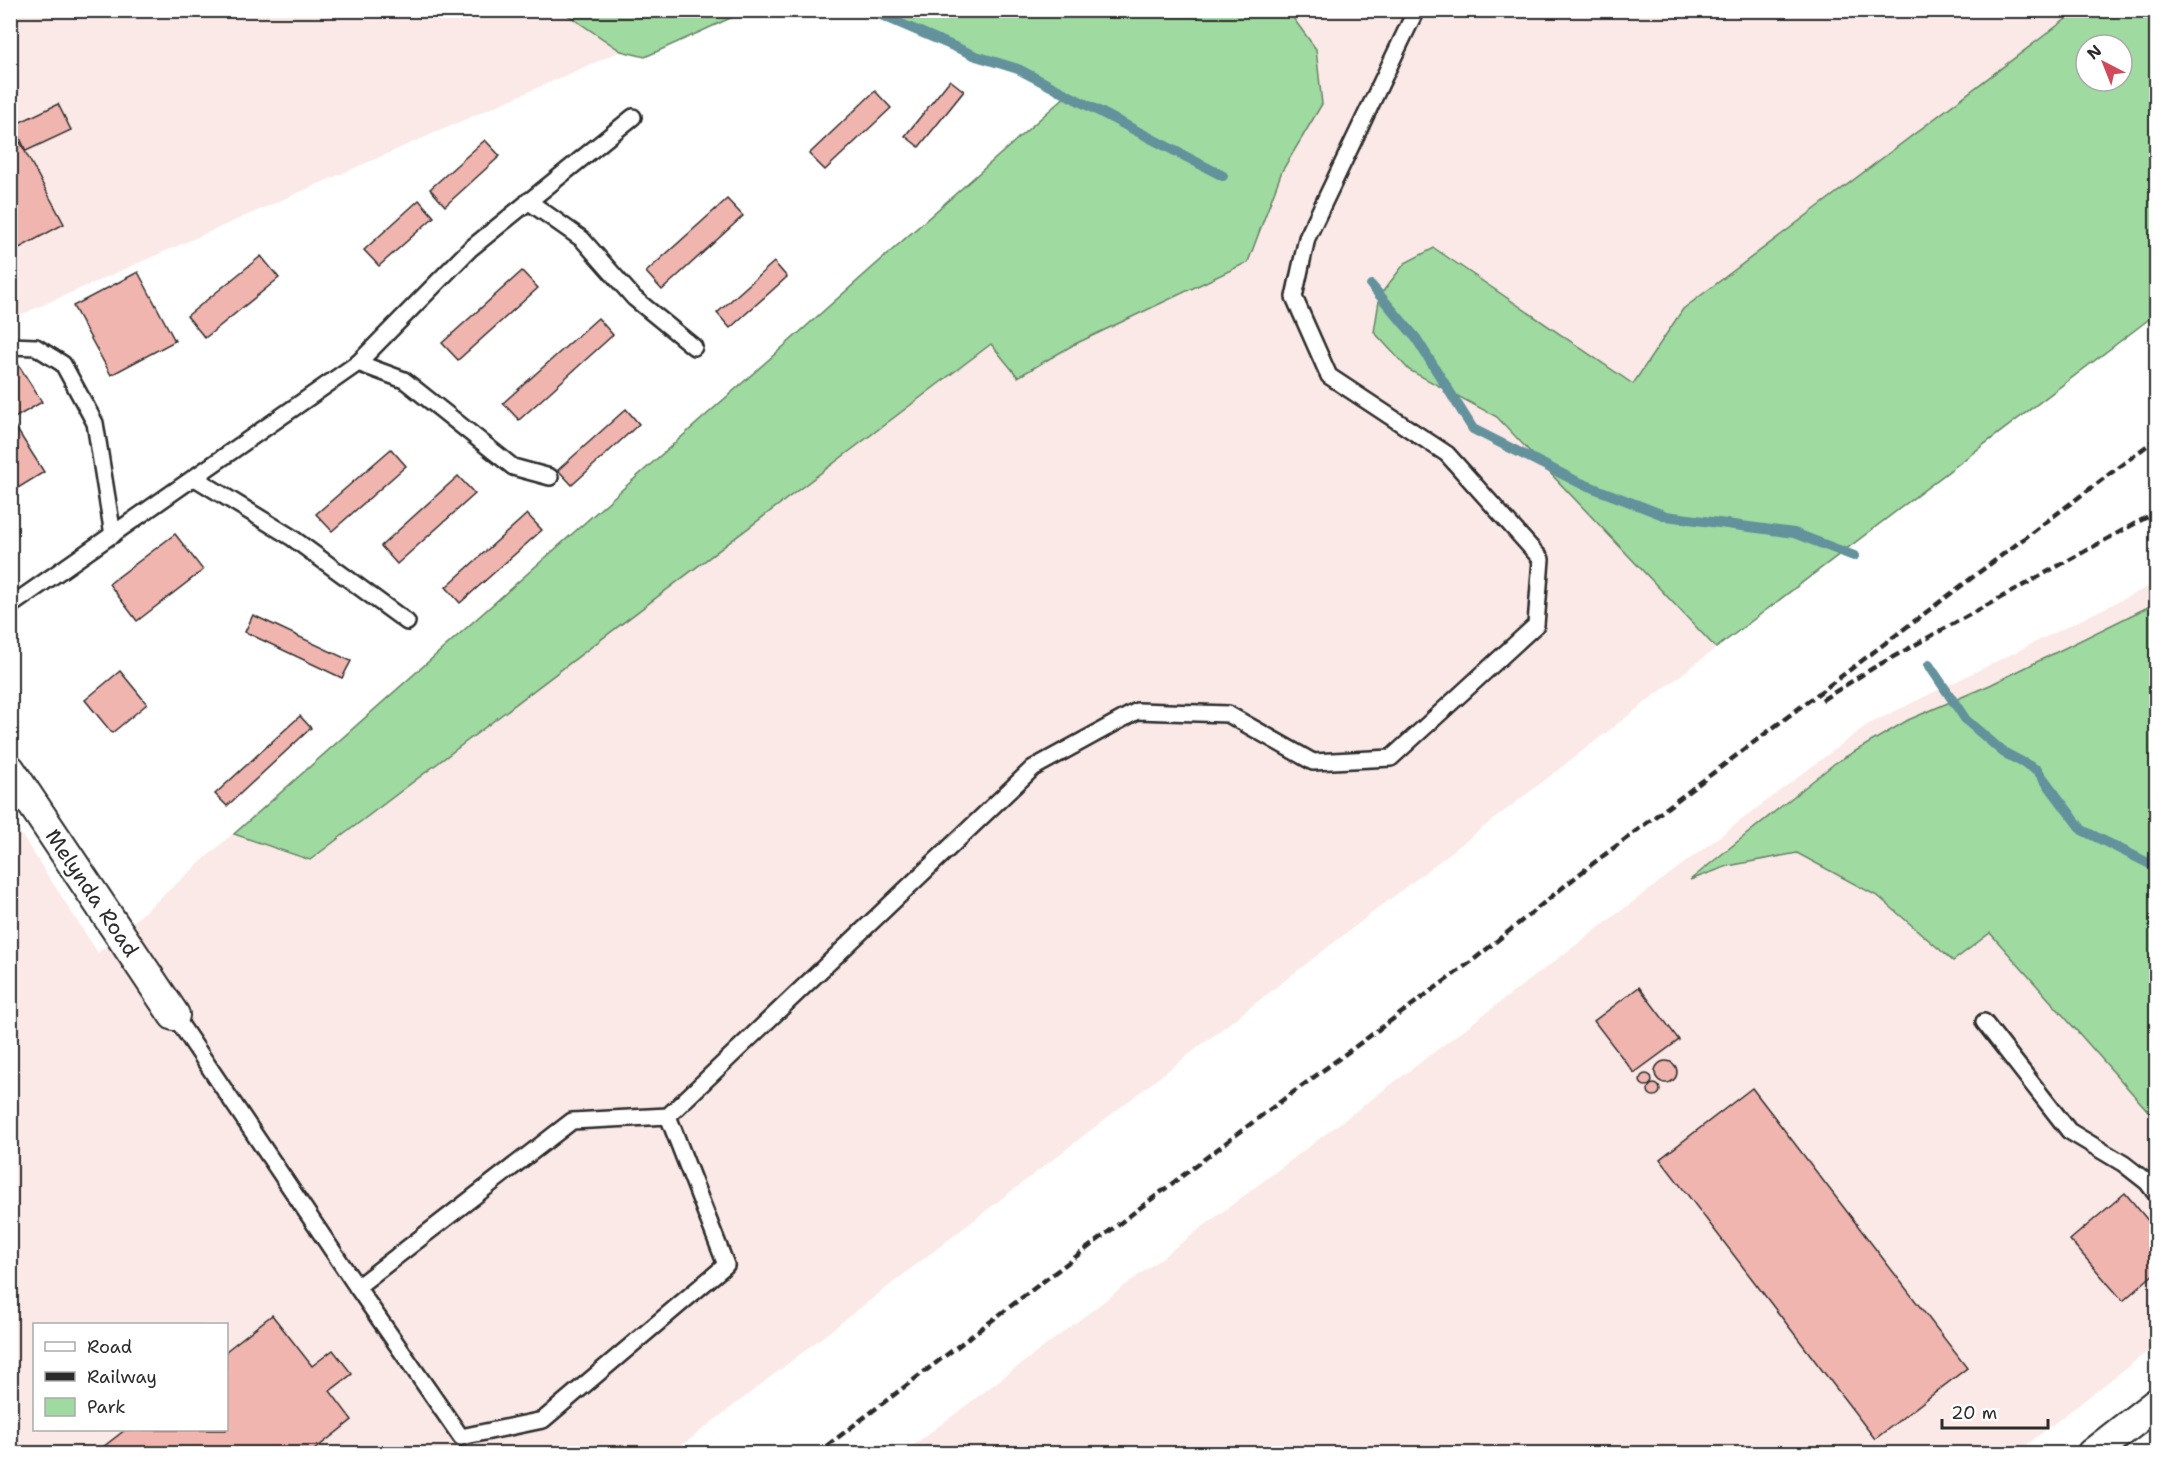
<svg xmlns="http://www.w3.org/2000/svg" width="2167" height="1464" font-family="'Shantell Sans',sans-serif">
	<rect width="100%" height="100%" fill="#fff"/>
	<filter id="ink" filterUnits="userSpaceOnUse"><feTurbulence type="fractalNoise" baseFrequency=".0167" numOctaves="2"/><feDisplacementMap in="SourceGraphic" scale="12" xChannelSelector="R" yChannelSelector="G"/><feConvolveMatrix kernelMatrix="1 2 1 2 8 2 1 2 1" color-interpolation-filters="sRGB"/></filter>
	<g filter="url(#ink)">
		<g fill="#fbe9e7" fill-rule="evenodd">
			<polygon points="11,11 712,11 11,319"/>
			<path d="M870,11H2156V146L1767,568L1716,648L672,1453H11L10,817L98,953L1068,94L1018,69ZM2086,45H2122V81H2086ZM34,1324H226V1430H34Z"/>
			<polygon points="2156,583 2156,1345 2016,1453 902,1454 1867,725"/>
		</g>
		<g fill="#9fdaa0" stroke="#658266" stroke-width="1.5" fill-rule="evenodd">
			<path d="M2078,10L2156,11V314L1716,648L1497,417L1409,370L1374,332L1380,295L1405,263L1434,248L1633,384L1683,309ZM2086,45H2122V81H2086Z"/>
			<polygon points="562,11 746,11 645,57 621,51"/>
			<polygon points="870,11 1288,11 1316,49 1322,104 1282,171 1248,262 1073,345 1018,377 991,344 310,860 234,834 1068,94 1018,69"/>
			<polygon points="2156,603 2156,1120 1990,933 1953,961 1879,897 1797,853 1728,866 1690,880 1835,763 1908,720 1990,685"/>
		</g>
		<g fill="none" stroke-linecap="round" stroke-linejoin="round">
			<g stroke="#63919c" stroke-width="10">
				<polyline points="869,10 976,56 1018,69 1223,176"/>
				<polyline points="1371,285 1416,338 1473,429 1578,482 1666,516 1794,533 1854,556"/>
				<polyline points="1929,665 1966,720 2003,752 2037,770 2082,830 2156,867"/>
			</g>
		</g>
		<g fill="#f1b5af" stroke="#2b2b2b" stroke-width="1.5">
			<polygon points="950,80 964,91 919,147 905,136"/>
			<polygon points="875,91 891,108 825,170 809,154"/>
			<polygon points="58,104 71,130 26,151 14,125"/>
			<polygon points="485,140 500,156 445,206 430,189"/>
			<polygon points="20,142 64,224 10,253 10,147"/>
			<polygon points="727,199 743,216 662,290 646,272"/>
			<polygon points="419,200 434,217 379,266 364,250"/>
			<polygon points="261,256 279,278 205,338 187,316"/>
			<polygon points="774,262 787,277 730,328 717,313"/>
			<polygon points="522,271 538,288 458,360 442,343"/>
			<polygon points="138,272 175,341 111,375 73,306"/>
			<polygon points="598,318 613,335 519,420 503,403"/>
			<polygon points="16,361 42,402 11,420 44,472 10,493 10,364"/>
			<polygon points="626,409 639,424 572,485 558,470"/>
			<polygon points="391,449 406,466 332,531 316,514"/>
			<polygon points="458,476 475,494 397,564 381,546"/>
			<polygon points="527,514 542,530 460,603 446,587"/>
			<polygon points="175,534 203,570 137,621 109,584"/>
			<polygon points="253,615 351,661 342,678 245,632"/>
			<polygon points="120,671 147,704 112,733 85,700"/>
			<polygon points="300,716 311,728 227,806 215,794"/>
			<polygon points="1639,987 1679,1040 1634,1073 1594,1021"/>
			<circle cx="1666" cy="1072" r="11"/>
			<circle cx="1646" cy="1080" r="6"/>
			<circle cx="1654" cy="1090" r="6"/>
			<polygon points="1752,1088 1967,1368 1875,1439 1660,1159"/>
			<polygon points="2125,1193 2156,1230 2156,1272 2123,1301 2070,1240"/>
			<polygon points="272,1315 312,1366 333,1350 352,1374 330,1391 352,1420 309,1454 94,1454 125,1430 226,1430 226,1351"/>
		</g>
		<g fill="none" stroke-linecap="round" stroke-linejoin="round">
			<defs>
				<g id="lane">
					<polyline points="528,201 582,239 634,298 694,347"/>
					<polyline points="10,346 36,347 63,364 95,423 113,535"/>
					<polyline points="358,363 470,249 633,117"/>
					<polyline points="195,478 291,537 407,622"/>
					<polyline points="10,606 358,363 404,380 513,467 550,477"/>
					<polyline points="174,1015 357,1287"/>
					<polyline points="1984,1022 2069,1131 2124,1164 2147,1182 2156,1194"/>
					<polyline points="668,1116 726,1265 543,1420 461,1437 357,1287 572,1121 668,1116 1033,768 1137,711 1228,714 1313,762 1391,758 1536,625 1541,559 1447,454 1329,376 1294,297 1307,238 1416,10"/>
				</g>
				<g id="street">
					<polyline points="10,770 174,1015"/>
					<polyline points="2092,1454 2156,1404"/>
				</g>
			</defs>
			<use href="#lane" stroke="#2b2b2b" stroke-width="20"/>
			<use href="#street" stroke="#2b2b2b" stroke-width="34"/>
			<use href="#lane" stroke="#fff" stroke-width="15"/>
			<use href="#street" stroke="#fff" stroke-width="30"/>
			<g stroke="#2b2b2b" stroke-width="4.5" stroke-dasharray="9 4.5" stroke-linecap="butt">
				<polyline points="1822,700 1873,668 2156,512"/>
				<polyline points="816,1454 1265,1113 1472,961 1587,868 2156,439"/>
			</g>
		</g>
	</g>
	<g text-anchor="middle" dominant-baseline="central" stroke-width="5" stroke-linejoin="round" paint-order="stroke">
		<g font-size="21" fill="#2b2b2b" stroke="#fff">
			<text transform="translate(92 893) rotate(56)">Melynda Road</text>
		</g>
	</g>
	<rect width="2167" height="1464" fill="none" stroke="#fff" stroke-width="36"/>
	<rect x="18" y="18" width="2131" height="1428" fill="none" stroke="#2b2b2b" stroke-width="2" filter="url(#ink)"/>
	<rect x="33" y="1323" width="195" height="108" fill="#ffffff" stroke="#aaaaaa" stroke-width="1.5"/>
	<rect x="45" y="1342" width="30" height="9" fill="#ffffff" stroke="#aaaaaa" stroke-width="1.5"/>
	<text x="87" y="1353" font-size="18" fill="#2b2b2b">Road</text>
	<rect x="45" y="1372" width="30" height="9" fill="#2b2b2b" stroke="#aaaaaa" stroke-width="1.5"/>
	<text x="87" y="1383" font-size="18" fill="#2b2b2b">Railway</text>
	<rect x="45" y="1398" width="30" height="18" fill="#9fdaa0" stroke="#aaaaaa" stroke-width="1.5"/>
	<text x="87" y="1413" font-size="18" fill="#2b2b2b">Park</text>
	<g transform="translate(2104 63) rotate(318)"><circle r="28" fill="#ffffff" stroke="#aaaaaa" stroke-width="1.5"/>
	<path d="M0-4.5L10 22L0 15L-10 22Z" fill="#d1495b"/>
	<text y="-9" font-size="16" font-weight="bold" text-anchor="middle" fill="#2b2b2b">N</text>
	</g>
	<path d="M1942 1419v9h106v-9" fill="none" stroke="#2b2b2b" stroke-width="3"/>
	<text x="1951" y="1419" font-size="18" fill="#2b2b2b" stroke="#ffffff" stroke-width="4.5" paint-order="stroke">20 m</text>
</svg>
